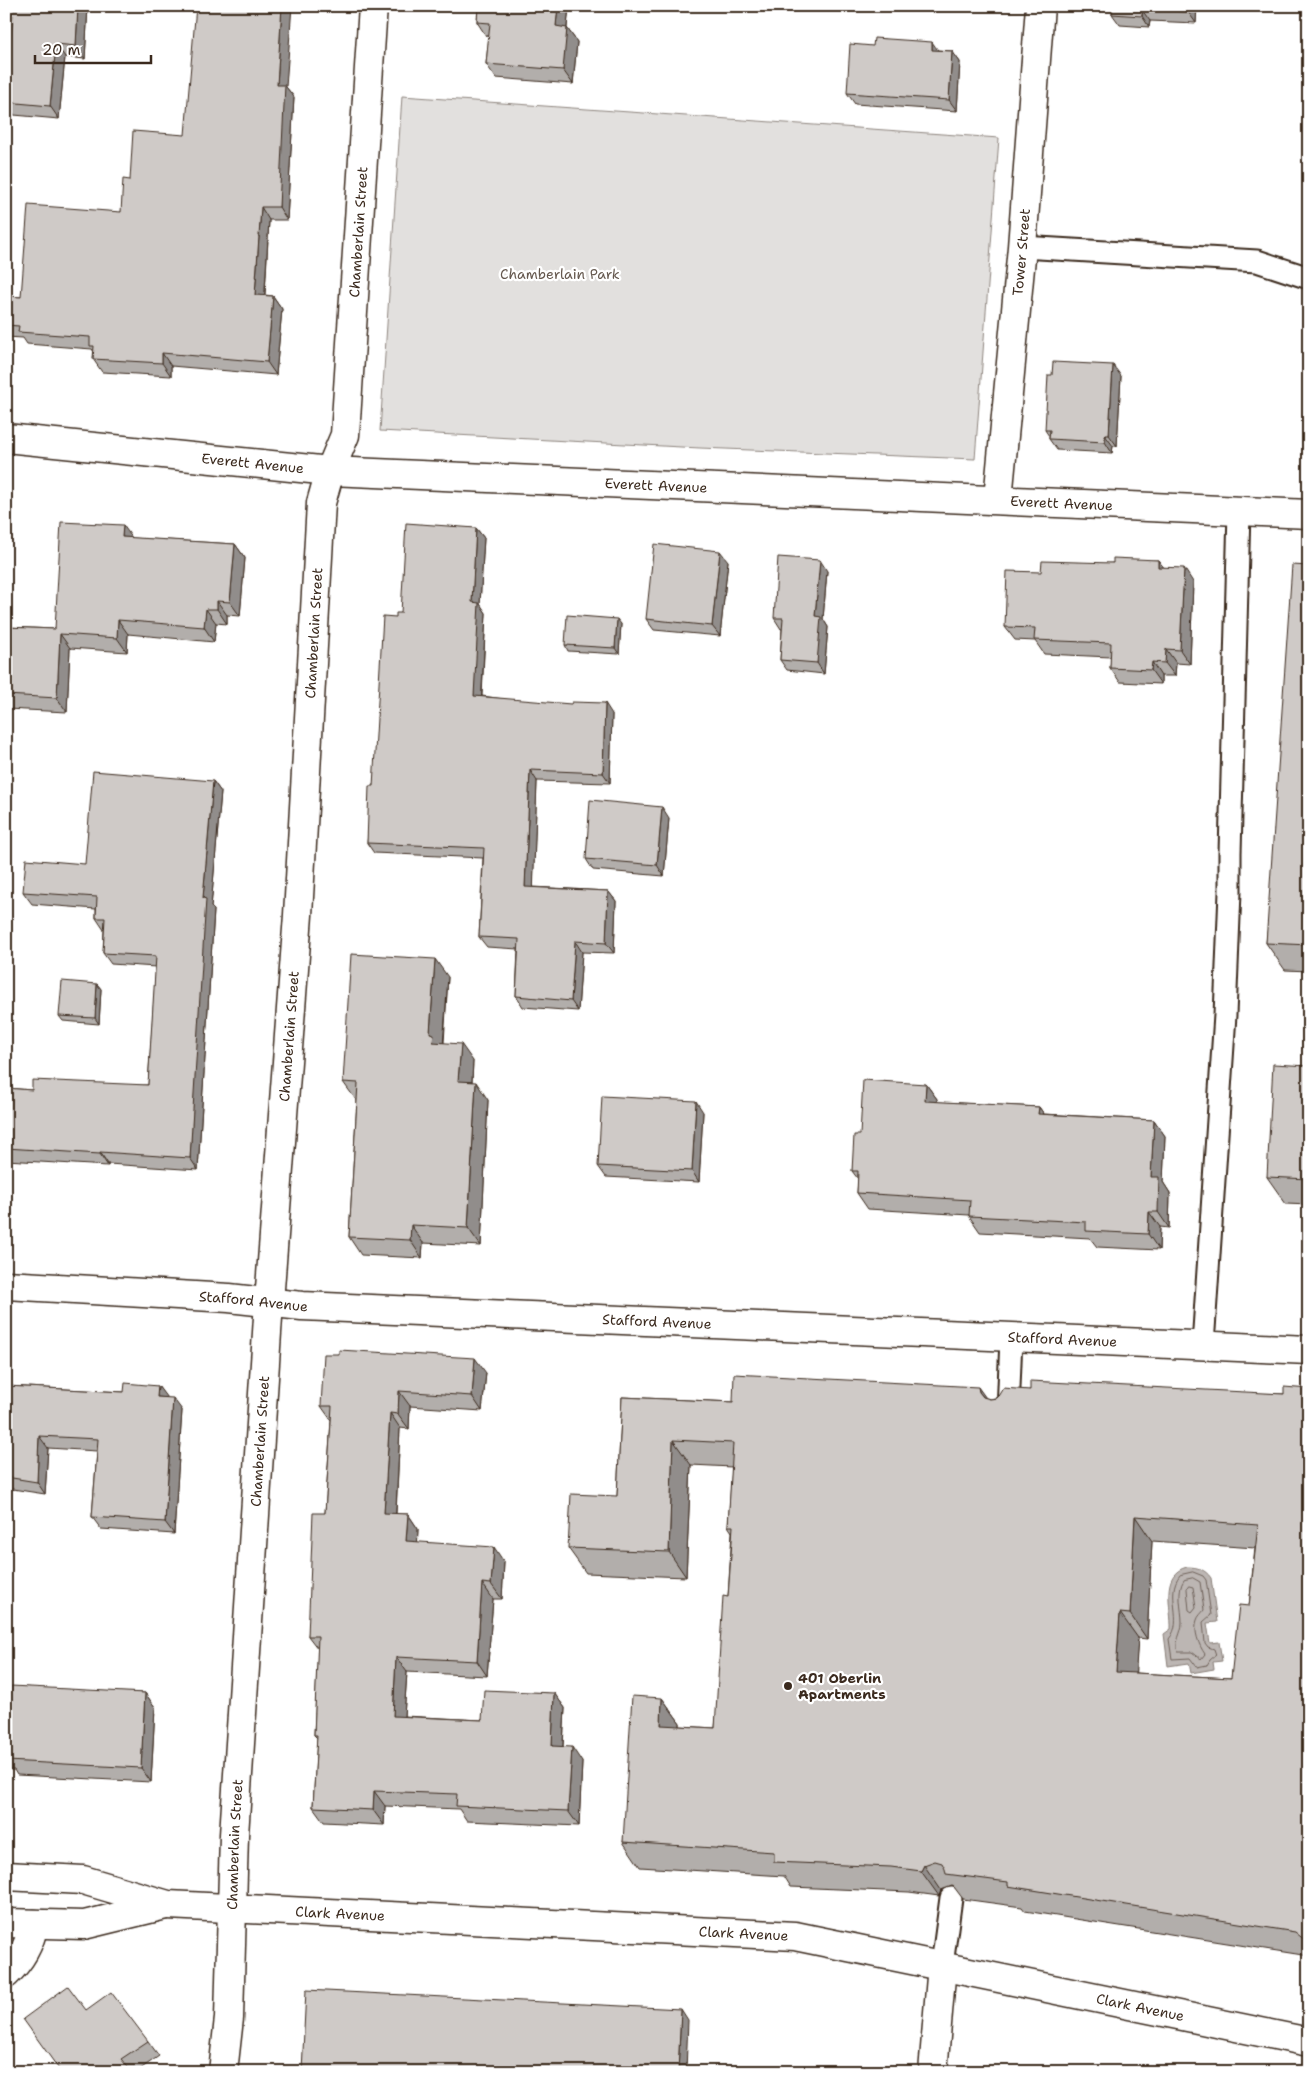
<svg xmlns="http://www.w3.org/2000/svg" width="1315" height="2078" font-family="'Shantell Sans',sans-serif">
	<rect width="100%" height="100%" fill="#fff"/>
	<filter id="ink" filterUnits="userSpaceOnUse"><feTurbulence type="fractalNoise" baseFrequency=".02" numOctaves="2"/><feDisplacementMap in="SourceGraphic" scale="10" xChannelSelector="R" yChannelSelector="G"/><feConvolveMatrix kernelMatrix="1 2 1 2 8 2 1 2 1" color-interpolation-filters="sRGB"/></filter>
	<g filter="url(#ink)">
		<polygon fill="#e2e0de" stroke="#8e857e" points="402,96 999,138 975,459 700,448 380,431"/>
		<path fill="#bcb6b3" stroke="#887e77" d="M1187,1567C1197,1567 1205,1569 1211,1578L1217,1622L1207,1623L1210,1643L1219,1642L1222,1661L1213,1662L1214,1669L1191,1673L1189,1663L1168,1666L1164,1634L1171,1629C1172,1608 1159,1574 1187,1567Z"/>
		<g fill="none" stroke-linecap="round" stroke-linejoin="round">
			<g stroke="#6f625a" stroke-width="1">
				<path d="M1193,1572L1203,1576L1206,1580L1211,1615L1203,1622L1205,1643L1208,1647L1214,1649L1216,1655L1210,1660L1207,1665L1197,1667L1190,1658L1172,1659L1169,1639C1185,1620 1164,1594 1180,1575Z"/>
				<path d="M1193,1578L1200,1582L1204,1610C1202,1613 1198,1616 1197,1620C1193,1630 1199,1646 1205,1654L1201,1659L1192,1652H1178C1174,1641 1182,1634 1182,1622C1182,1609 1176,1591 1184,1580Z"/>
				<polygon points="1189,1586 1193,1587 1196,1607 1192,1612 1189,1610 1187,1589"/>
			</g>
			<defs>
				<g id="lane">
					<polyline points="1022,247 1257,261 1309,278"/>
					<polyline points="1203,1345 1225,1015 1230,892 1230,853 1239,511"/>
					<polyline points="1008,1412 1011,1338"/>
					<polyline points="942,1965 951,1898"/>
				</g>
				<g id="street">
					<path id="s1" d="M6,438L330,471L1309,514"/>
					<path id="s2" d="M998,499L1022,247L1040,6"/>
					<path id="s3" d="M6,1285L229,1298L302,1306L1309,1350"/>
					<path d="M6,1974C21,1960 30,1944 34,1924"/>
					<path id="s4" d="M223,2072L229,2018L234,1835L269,1302L298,915L321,503L330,471L345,435L373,6"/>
					<polyline points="933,2072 942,1965"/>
				</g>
				<g id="secondary">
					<path id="s5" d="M6,1876L83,1880L168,1905L795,1936L1309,2042"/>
					<polyline points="6,1923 84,1925 166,1905"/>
				</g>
			</defs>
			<use href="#lane" stroke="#3b2a1e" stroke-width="25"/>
			<use href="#street" stroke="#3b2a1e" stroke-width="31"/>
			<use href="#secondary" stroke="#3b2a1e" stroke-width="31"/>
			<use href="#lane" stroke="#fff" stroke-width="21"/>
			<use href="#street" stroke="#fff" stroke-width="28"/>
			<use href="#secondary" stroke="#fff" stroke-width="28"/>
		</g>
		<g fill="#b2aeab" stroke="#3b2a1e" fill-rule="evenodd">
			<polygon points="88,6 85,59 65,57 59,119 14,115 6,104 6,86 13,17 11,15"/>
			<polygon points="478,6 569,6 567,28 577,42 573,84 496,78 486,64 489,36 486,36 477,22"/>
			<polygon points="1113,6 1197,6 1196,23 1150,21 1149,27 1120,25 1112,14"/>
			<polygon points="938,50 952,51 960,62 957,111 855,104 847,93"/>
			<polygon points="286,87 294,97 287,220 269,220 265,295 273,296 282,309 276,375 171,366 171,376 102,372 93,359 94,352 92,349 27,344 23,338 6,337 6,296 21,297 121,212 130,180 185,135"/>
			<polygon points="1121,376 1117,446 1113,446 1112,453 1057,450 1049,439 1049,436 1045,430"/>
			<polygon points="476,528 484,538 480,604 486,613 482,696 612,714 610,783 537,781 533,887 608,891 616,901 614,953 582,952 578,1011 523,1007 516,996 518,949 487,947 479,937 483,858 374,853 367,843 373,786 396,617 401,613"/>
			<polygon points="132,538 235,544 245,558 240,616 227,615 227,624 216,623 214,642 128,634 127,652 70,648 67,712 6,709 6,627 55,629"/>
			<polygon points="1158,560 1163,567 1193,582 1190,664 1176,663 1175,676 1161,676 1161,684 1120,682 1110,668 1111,657 1044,654 1035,641 1015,640 1005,627 1041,572 1113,563"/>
			<polygon points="728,561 720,636 654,630 646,619"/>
			<polygon points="1309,566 1309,971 1285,970 1266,943"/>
			<polygon points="827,571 823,619 828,627 824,674 787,670 780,660 782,629 781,629 774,618"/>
			<polygon points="621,624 619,654 568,651 565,645"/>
			<polygon points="213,781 221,792 211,907 214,910 198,1170 108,1164 108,1166 6,1160 6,1088 32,1090 148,1085 156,967 111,964 103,953 104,930 96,918 96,909 32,904 23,892 85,864"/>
			<polygon points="669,818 664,876 593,870 586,859"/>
			<polygon points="448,977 444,1043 473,1061 472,1082 488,1100 481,1246 423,1243 422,1258 361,1255 349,1237 357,1100 356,1100 343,1082"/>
			<polygon points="97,984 101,989 99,1024 63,1021 59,1016"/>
			<polygon points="1309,1066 1309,1205 1286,1204 1267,1177"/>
			<polygon points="926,1084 937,1099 937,1102 1039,1107 1044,1114 1154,1120 1165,1136 1163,1182 1170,1193 1169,1228 1160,1227 1159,1250 1097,1247 1090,1238 980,1232 969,1216 969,1215 868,1209 857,1193 858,1179 852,1171 860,1135"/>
			<polygon points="703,1112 699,1182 606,1177 598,1166"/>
			<polygon points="486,1373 482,1411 410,1406 409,1429 400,1428 396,1514 408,1514 418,1529 417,1542 504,1562 502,1599 493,1599 487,1676 407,1672 404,1716 482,1720 554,1693 565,1708 563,1747 582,1762 579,1826 467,1821 459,1809 385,1806 384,1825 324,1822 313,1807 317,1738 314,1735 318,1649 308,1636 325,1513 331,1420 321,1406"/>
			<polygon points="6,1386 124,1392 158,1386 166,1398 182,1410 174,1534 101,1529 92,1517 97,1451 48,1448 45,1494 6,1488"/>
			<path d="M1309,1389V1956L1025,1911L1022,1907L963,1899L954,1887L952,1886L941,1890L939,1896L909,1892L791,1887L784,1876L640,1867L623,1842L662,1698L680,1723V1726L715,1728L728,1597L732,1532L728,1526L732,1467L691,1465L686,1577L586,1573L568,1548L617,1496L622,1397L733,1402L986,1398L990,1399L1030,1390L1284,1394ZM1152,1541L1255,1548L1249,1606L1231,1678L1135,1673L1138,1638L1147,1639Z"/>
			<polygon points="6,1693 145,1693 155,1707 151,1782 17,1775 14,1770 6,1770"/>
			<polygon points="86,2010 148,2041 159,2056 136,2072 61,2072"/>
		</g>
		<g fill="#918d8b" stroke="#3b2a1e">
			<polygon points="78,6 88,6 85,59 76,46"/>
			<polygon points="282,6 292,6 286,87 294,97 287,220 279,207 277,85"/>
			<polygon points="558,6 569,6 566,36 567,28 577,42 573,84 563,70 556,26"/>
			<polygon points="1189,6 1197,6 1196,23 1188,12"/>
			<polygon points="1142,10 1150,21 1149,27 1142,16"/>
			<polygon points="932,42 940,53 932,50"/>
			<polygon points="56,44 65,57 59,119 50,106"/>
			<polygon points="952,51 960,62 957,111 949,100"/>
			<polygon points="261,207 269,220 264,307 255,295"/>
			<polygon points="273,296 282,309 276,375 267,362"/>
			<polygon points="162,353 171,366 171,376 162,363"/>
			<polygon points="1113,365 1121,376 1117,446 1109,435"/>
			<polygon points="1105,435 1113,446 1112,453 1105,442"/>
			<polygon points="123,525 133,539 122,537"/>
			<polygon points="476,528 484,538 480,604 486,613 481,706 474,696 472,602"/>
			<polygon points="235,544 245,558 240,616 230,602"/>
			<polygon points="720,551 728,561 720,636 712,626"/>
			<polygon points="820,560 827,571 823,619 828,627 824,674 817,663 815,616"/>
			<polygon points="1158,560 1168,573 1158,567"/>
			<polygon points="1184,568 1193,582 1190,664 1180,650"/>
			<polygon points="217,601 227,615 227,624 217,609"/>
			<polygon points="206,609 216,623 214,642 204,627"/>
			<polygon points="617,619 621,624 619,654 615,648"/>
			<polygon points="118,620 128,634 127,652 117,638"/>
			<polygon points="60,634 70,648 67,712 57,698"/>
			<polygon points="1166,649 1176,663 1175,676 1165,663"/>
			<polygon points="1152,662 1161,676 1161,684 1151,670"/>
			<polygon points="605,703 612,714 610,783 603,773"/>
			<polygon points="530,770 537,781 533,897 525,887"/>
			<polygon points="213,781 221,792 211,907 214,910 198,1170 190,1158 203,898"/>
			<polygon points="662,807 669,818 664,876 657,865"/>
			<polygon points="608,891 616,901 614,953 606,943"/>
			<polygon points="575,941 582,952 578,1011 571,1001"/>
			<polygon points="435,959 448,977 443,1047 433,1042 430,1033"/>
			<polygon points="97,984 101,989 99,1024 95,1018"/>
			<polygon points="461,1044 473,1061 471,1099 458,1081"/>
			<polygon points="476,1082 488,1100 481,1246 468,1228"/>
			<polygon points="926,1084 937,1099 936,1117 925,1101"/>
			<polygon points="696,1101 703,1112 699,1182 692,1171"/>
			<polygon points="1039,1107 1050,1123 1038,1114"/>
			<polygon points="1154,1120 1165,1136 1163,1182 1170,1193 1169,1228 1158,1212 1151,1177"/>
			<polygon points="100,1152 108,1164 108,1166 100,1154"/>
			<polygon points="1149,1212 1160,1227 1159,1250 1148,1234"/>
			<polygon points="411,1225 423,1243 422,1258 410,1240"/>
			<polygon points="475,1358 486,1373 482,1411 472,1396"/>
			<polygon points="158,1386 167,1398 157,1397"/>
			<polygon points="978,1387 996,1412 979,1392"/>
			<polygon points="399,1391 410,1406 409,1429 398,1414"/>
			<polygon points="173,1398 182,1410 174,1534 165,1522"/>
			<polygon points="390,1413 400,1428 395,1528 384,1513"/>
			<polygon points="39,1436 48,1448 45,1494 37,1482"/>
			<polygon points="673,1440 691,1465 686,1577 669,1552"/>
			<polygon points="408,1514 418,1529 417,1556 406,1541"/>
			<polygon points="1135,1516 1152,1541 1147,1639 1130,1614"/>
			<polygon points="494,1547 504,1562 502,1599 491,1584"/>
			<polygon points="482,1583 493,1599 487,1676 477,1661"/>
			<polygon points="1120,1613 1138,1638 1134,1697 1116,1672"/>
			<polygon points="396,1657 407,1672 403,1731 393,1716"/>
			<polygon points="145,1693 155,1707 151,1782 141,1768"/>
			<polygon points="554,1693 565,1708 562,1761 552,1746"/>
			<polygon points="662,1698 680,1723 679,1750 661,1725"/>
			<polygon points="572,1747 582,1762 579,1826 568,1811"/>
			<polygon points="374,1791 385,1806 384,1825 373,1810"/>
			<polygon points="924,1865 941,1890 939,1896 921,1871"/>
			<polygon points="681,2009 688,2020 686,2072 678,2072"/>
		</g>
		<g fill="#cfcac7" stroke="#3b2a1e" fill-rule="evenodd">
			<polygon points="12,6 78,6 76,46 56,44 50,106 6,102 6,86 13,15 11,15"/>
			<polygon points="196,6 282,6 277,85 285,85 279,207 261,207 255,295 273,296 267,362 162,353 162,363 93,359 94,346 90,346 90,337 18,332 19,326 6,325 6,296 21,297 28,205 121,212 123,179 130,180 133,131 185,135"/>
			<polygon points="478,6 558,6 556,26 567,28 563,70 486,64 490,23 477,22"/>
			<polygon points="1113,6 1189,6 1188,12 1142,10 1142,16 1112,14"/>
			<polygon points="874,38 932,42 932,50 952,51 949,100 847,93 850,44 873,46"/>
			<polygon points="1053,362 1113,365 1109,435 1105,435 1105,442 1049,439 1050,430 1045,430 1048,375 1052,375"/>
			<polygon points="61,522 123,525 122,537 235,544 230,602 217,601 217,609 206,609 204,627 118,620 117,638 60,634 57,698 6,695 6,627 55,629"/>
			<polygon points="406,523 476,528 472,602 479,603 474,696 571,704 572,702 605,703 603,773 530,770 525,887 608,891 606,943 575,941 571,1001 516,996 519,939 479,937 484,848 367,843 369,786 373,786 383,616 396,617 396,613 401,613"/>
			<polygon points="654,544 720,551 712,626 646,619"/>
			<polygon points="778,557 820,560 815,616 821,617 817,663 780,660 783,618 774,618"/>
			<polygon points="1113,558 1158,560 1158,567 1184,568 1180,650 1166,649 1165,663 1152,662 1151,670 1110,668 1111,643 1034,640 1035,628 1005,627 1007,571 1041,572 1042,561 1113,563"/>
			<polygon points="1292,565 1309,566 1309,945 1266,943"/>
			<polygon points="567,615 617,619 615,648 565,645"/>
			<polygon points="93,771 213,781 203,898 206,899 190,1158 100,1152 100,1154 6,1148 6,1088 32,1090 32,1080 148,1085 156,956 103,953 105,918 96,918 97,897 23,892 26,859 85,864"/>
			<polygon points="590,800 662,807 657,865 586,859"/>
			<polygon points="351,954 435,959 430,1033 434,1034 433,1042 461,1044 458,1081 476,1082 468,1228 411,1225 410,1240 349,1237 358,1083 343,1082"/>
			<polygon points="62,981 97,984 95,1018 59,1016"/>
			<polygon points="1273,1064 1309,1066 1309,1179 1267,1177"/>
			<polygon points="863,1080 926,1084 925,1101 1039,1107 1038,1114 1154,1120 1151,1177 1159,1177 1158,1212 1149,1212 1148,1234 1086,1231 1086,1222 969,1216 970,1200 857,1193 858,1171 852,1171 854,1135 860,1135"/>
			<polygon points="602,1096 696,1101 692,1171 598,1166"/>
			<polygon points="339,1350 475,1358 472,1396 399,1391 398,1414 390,1413 384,1513 408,1514 406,1541 494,1547 491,1584 482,1583 477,1661 396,1657 393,1716 482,1720 484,1690 554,1693 552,1746 572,1747 568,1811 456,1806 457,1794 374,1791 373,1810 313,1807 317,1735 314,1735 318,1636 308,1636 313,1513 325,1513 332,1406 321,1406 324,1354 339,1354"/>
			<path d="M734,1374L978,1387L979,1392L983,1397L990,1399L997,1398L1003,1388L1030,1390V1381L1284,1394V1387L1309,1389V1942L1306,1941L1295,1932L1008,1886V1882L946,1874L945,1869L942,1863L935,1861L924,1865L921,1871L891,1867L774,1862V1852L623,1842L632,1696L662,1698L661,1725L715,1728L723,1596L728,1597L733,1526H728L733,1443L673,1440L669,1552L568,1548L571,1494L617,1496L622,1397L733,1402ZM1135,1516L1258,1525L1249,1606L1239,1605L1231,1678L1116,1672L1120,1613L1130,1614Z"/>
			<polygon points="125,1383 158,1386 157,1397 173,1398 165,1522 92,1517 98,1439 39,1436 37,1482 6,1477 6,1386 124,1392"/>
			<polygon points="11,1686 145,1693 141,1768 7,1761 8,1757 6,1757 6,1693 11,1693"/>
			<polygon points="68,1986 86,2010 111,1992 148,2041 121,2059 132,2072 61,2072 23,2019"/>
			<polygon points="306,1990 681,2009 678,2072 302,2072"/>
		</g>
	</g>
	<circle fill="#3b2a1e" stroke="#fff" stroke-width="2" cx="788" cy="1686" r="5"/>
	<g text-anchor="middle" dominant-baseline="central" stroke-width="4.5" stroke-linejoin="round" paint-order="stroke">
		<g font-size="14" fill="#3b2a1e" stroke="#fff">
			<text stroke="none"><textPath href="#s4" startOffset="1848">Chamberlain Street</textPath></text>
			<text stroke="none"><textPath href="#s2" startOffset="248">Tower Street</textPath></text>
			<text stroke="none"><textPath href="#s1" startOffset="248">Everett Avenue</textPath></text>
			<text stroke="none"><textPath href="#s1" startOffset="652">Everett Avenue</textPath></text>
			<text stroke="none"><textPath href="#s1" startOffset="1058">Everett Avenue</textPath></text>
			<text stroke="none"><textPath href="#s4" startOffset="1442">Chamberlain Street</textPath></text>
			<text stroke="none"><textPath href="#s4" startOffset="1038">Chamberlain Street</textPath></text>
			<text stroke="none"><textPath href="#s3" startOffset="248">Stafford Avenue</textPath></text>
			<text stroke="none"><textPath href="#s3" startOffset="652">Stafford Avenue</textPath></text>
			<text stroke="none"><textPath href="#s3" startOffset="1058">Stafford Avenue</textPath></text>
			<text stroke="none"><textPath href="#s4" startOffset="632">Chamberlain Street</textPath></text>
			<text stroke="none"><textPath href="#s4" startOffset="228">Chamberlain Street</textPath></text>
			<text stroke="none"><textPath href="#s5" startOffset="338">Clark Avenue</textPath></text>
			<text stroke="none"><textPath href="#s5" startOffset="742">Clark Avenue</textPath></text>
			<text stroke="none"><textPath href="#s5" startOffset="1146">Clark Avenue</textPath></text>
		</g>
		<g font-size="14" fill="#65584e" stroke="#fff">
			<text x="560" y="274">Chamberlain Park</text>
		</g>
		<g font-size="14" font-weight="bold" fill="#3b2a1e" stroke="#fff" text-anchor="start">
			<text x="798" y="1678">401 Oberlin<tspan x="798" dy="16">Apartments</tspan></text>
		</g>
	</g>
	<rect width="1315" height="2078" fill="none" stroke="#fff" stroke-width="25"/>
	<rect x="12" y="12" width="1290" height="2053" fill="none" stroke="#3b2a1e" stroke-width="2" filter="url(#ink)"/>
	<path d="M35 55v8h116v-8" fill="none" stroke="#3b2a1e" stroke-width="2.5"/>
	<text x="42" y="55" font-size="15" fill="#3b2a1e" stroke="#ffffff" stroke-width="4" paint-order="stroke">20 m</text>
</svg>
